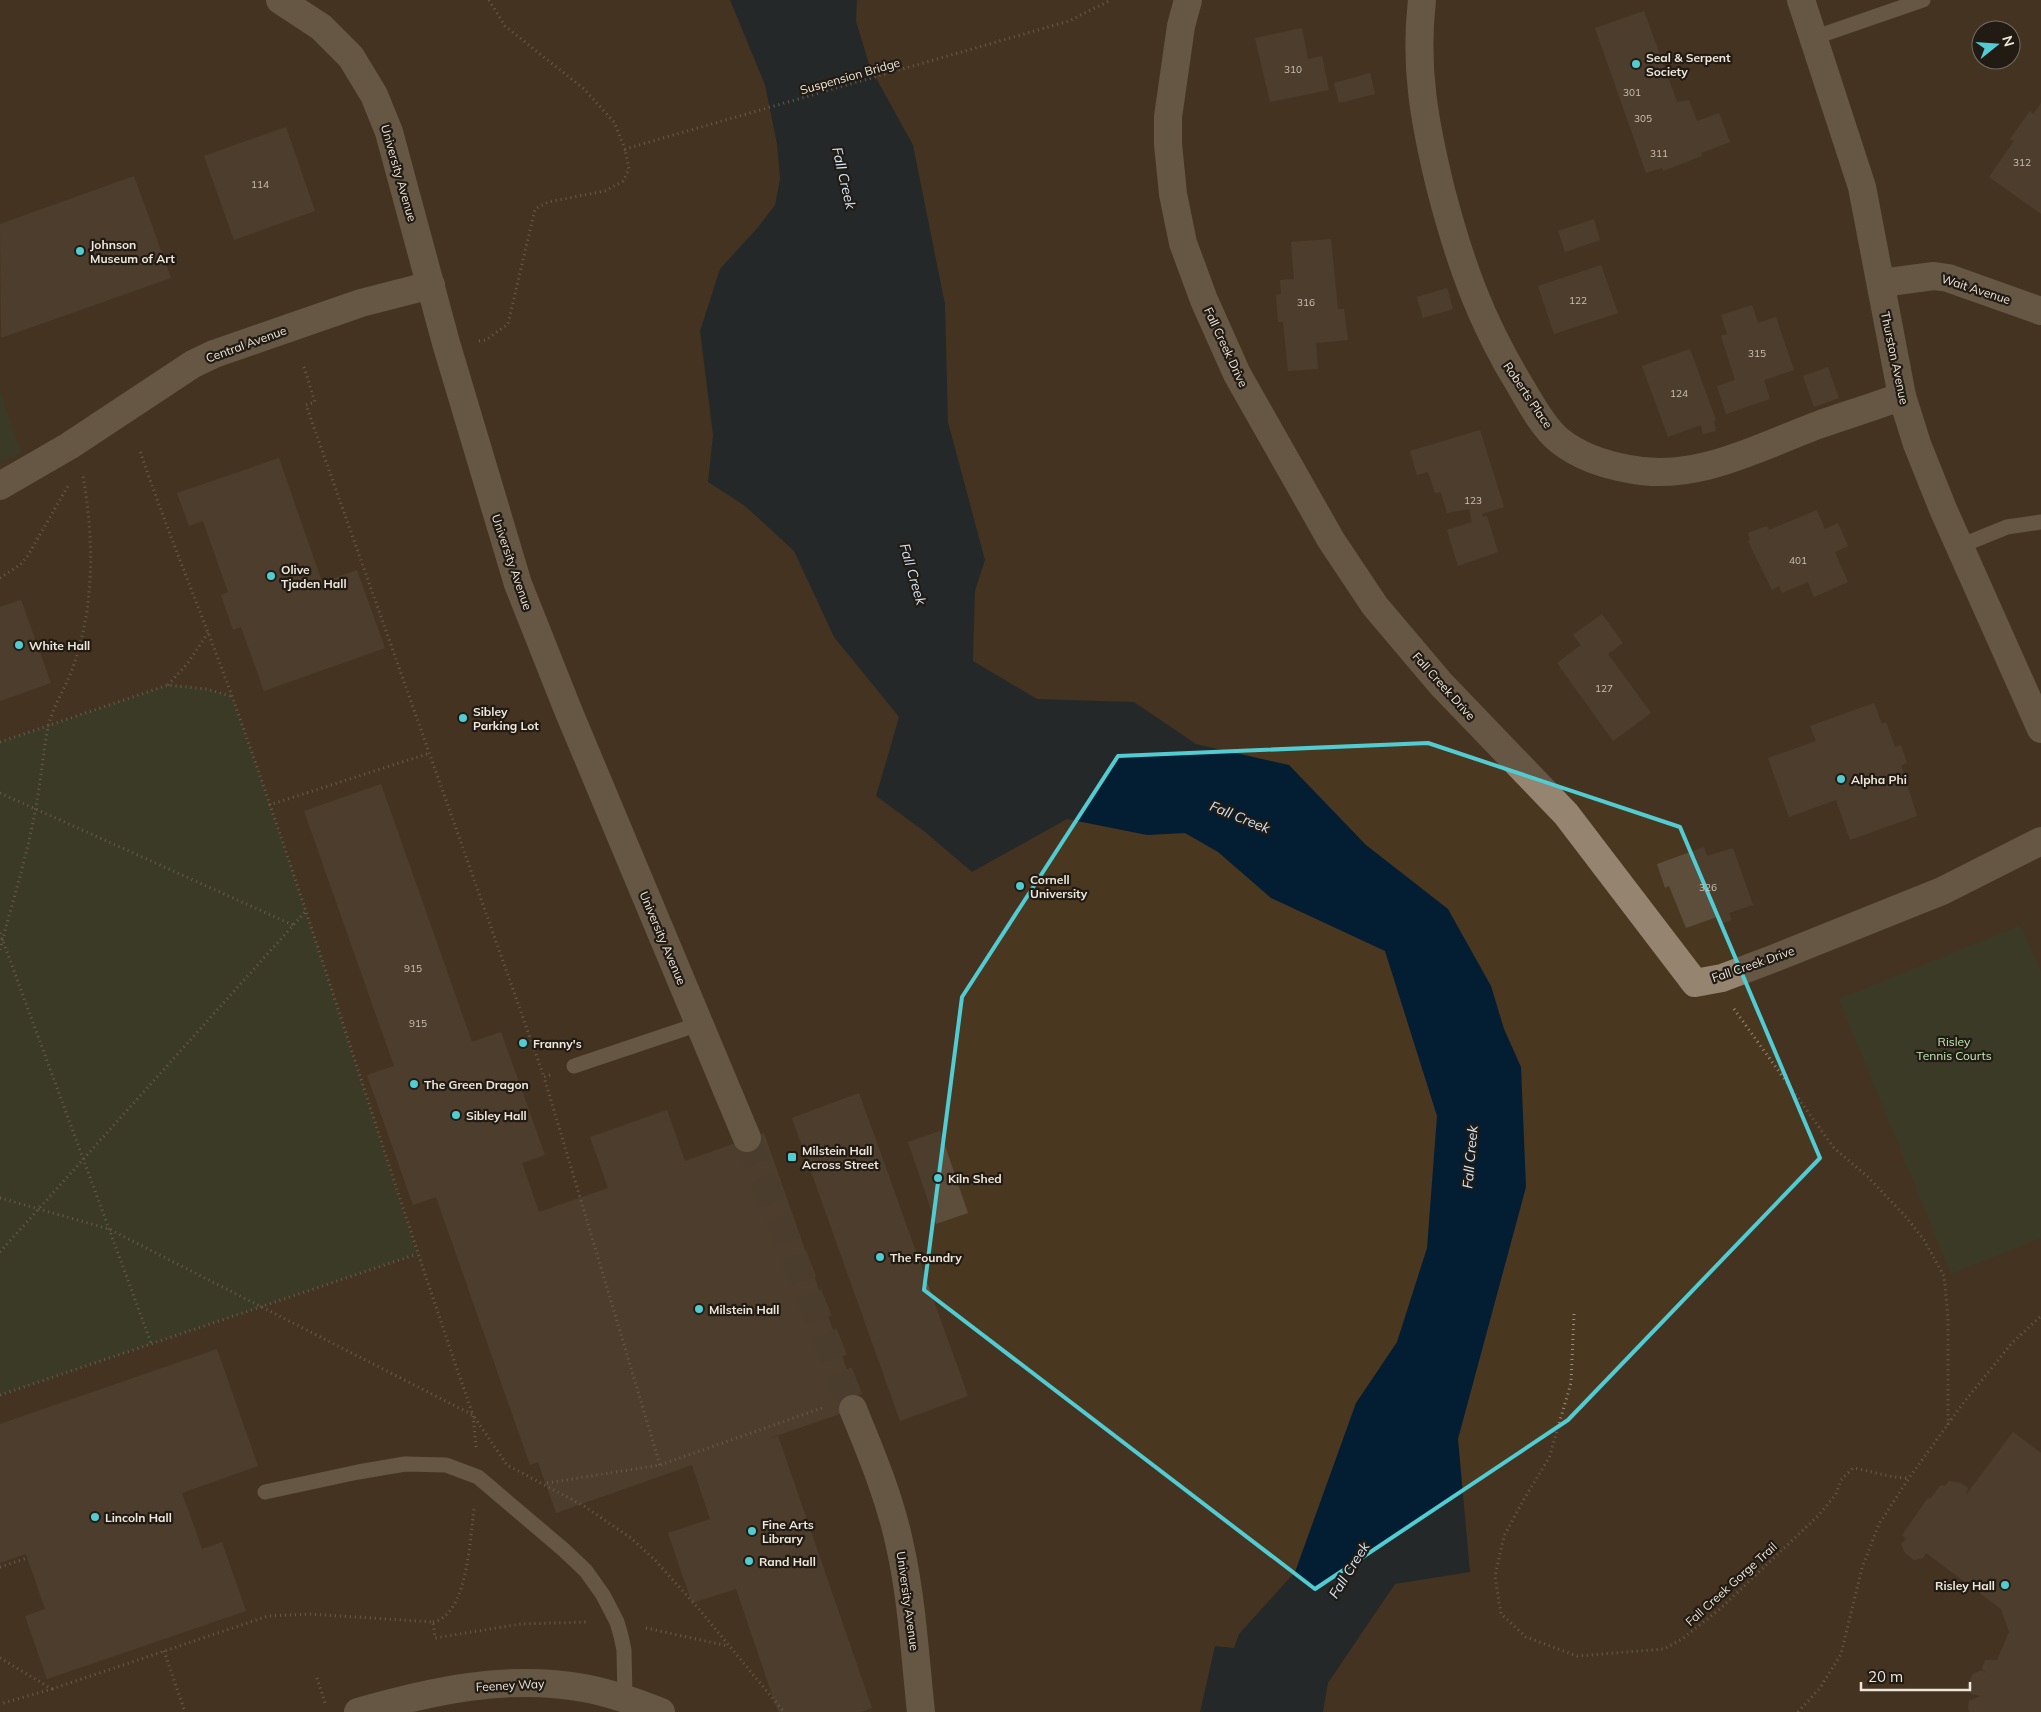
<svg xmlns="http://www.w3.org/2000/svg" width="2041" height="1712" font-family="Mulish,sans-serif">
	<rect width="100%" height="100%" fill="#403120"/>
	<path fill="#4a371f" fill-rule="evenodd" d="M0,0H2041V1712H0ZM1981,30H2011V60H1981Z"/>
	<g fill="#354530">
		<polygon points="0,391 21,453 0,462"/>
		<polygon points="168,685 206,689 232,696 306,911 417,1254 0,1395 0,742"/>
		<polygon points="2021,925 2041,973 2041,1238 1951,1274 1839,999"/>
	</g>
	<polygon fill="#031e33" points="730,0 857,0 856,21 870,67 913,145 945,304 948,422 985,560 975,591 973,661 1037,699 1134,702 1196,744 1289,765 1366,845 1448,909 1491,986 1504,1029 1521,1067 1526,1187 1458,1439 1470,1572 1395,1584 1328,1683 1323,1712 1200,1712 1215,1646 1234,1648 1239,1634 1295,1572 1356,1403 1397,1342 1427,1248 1437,1116 1385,951 1271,898 1218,852 1185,833 1147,835 1067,819 972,872 925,832 876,796 899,717 834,637 794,551 745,506 708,482 713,435 700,331 720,269 759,226 775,205 780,179 777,144 765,85"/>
	<g fill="#5d4d3b">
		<polygon points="1644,11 1677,102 1689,100 1697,121 1719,113 1730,142 1701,153 1702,156 1663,171 1662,168 1646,173 1595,28"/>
		<polygon points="1302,28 1308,59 1322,56 1329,90 1270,102 1255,38"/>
		<polygon points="1370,73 1375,94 1339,103 1334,83"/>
		<polygon points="2041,103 2041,214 1989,177 2014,141 2010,139 2030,111 2033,114"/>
		<polygon points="286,127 315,211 234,240 204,156"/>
		<polygon points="134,176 171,278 1,338 0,224"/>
		<polygon points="1594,219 1600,240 1565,252 1558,231"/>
		<polygon points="1331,239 1338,309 1344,309 1348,340 1316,343 1318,369 1288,371 1283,322 1278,322 1276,295 1281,294 1280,280 1294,279 1291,242"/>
		<polygon points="1601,265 1618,313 1554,334 1538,286"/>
		<polygon points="1447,288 1453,309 1423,318 1417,297"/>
		<polygon points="1752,305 1758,323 1776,317 1794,370 1764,380 1770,399 1726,414 1717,386 1735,380 1721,336 1727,334 1721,315"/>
		<polygon points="1690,349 1716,420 1714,421 1716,431 1703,434 1701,425 1668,437 1642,366"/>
		<polygon points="1828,367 1839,398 1814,407 1803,376"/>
		<polygon points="1480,430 1504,507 1482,514 1483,517 1487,516 1498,552 1458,566 1447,530 1472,522 1469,509 1447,513 1441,492 1435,493 1428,472 1417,475 1410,451"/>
		<polygon points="279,458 322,582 357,570 385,648 264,691 241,627 233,630 221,595 228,592 203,521 189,526 177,493"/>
		<polygon points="1817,510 1825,529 1838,523 1848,546 1835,552 1848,582 1814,597 1808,582 1782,593 1779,586 1772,590 1748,541 1750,540 1748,533 1767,526 1769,530"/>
		<polygon points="21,600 51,683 0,701 0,607"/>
		<polygon points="1602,614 1623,643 1608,654 1651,713 1613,741 1557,663 1581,645 1573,635"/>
		<polygon points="1874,703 1882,724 1886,722 1895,747 1901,745 1907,763 1901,765 1917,816 1850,840 1836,800 1789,817 1768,758 1816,741 1810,726"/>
		<polygon points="381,784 472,1042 501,1032 545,1155 522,1163 539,1212 608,1188 590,1137 667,1110 685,1161 764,1133 860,1407 764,1440 778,1436 872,1708 861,1712 778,1712 736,1589 692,1603 668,1533 710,1519 692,1465 556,1513 538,1462 530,1465 436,1197 413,1205 367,1075 394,1066 304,811"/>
		<polygon points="1704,847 1707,856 1733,848 1753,905 1729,913 1732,920 1720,924 1717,917 1686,928 1669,886 1665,888 1657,864"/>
		<polygon points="859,1093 968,1396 900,1421 792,1118"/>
		<polygon points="940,1131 968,1213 936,1224 908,1142"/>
		<polygon points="217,1349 258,1466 182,1493 202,1549 222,1542 246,1611 47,1679 25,1616 45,1609 26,1554 0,1563 0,1424"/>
		<polygon points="2013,1432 2041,1453 2041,1712 1970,1712 1968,1709 1969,1701 1981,1696 1971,1694 1967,1686 1973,1674 1982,1670 1986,1673 1982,1668 1985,1660 1997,1660 2009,1632 2001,1609 1926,1553 1923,1558 1914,1560 1905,1553 1901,1544 1906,1539 1902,1535 1928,1498 1930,1499 1941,1485 1945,1486 1949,1481 1961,1483 1968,1488 1966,1495"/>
	</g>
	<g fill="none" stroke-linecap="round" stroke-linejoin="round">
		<polyline stroke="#5a4c3c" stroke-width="28" stroke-dasharray="28 14" stroke-linecap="butt" points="747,1138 853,1409"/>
		<g stroke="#9b8f81" stroke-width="3" stroke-dasharray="1 4" stroke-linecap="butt">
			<polyline points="489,0 505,26 584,89 614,122 625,149 1069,21 1111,0"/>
			<polyline points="479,341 486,340 508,324 535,209 548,202 605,191 623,181 629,169 625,149"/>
			<polyline points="304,367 315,402 306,405 544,1077"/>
			<polyline points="0,578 20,565 27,557 68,486"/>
			<polyline points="168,685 187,664 208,633"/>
			<polyline points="0,742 168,685 206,689 231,696"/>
			<polyline points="0,793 293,925"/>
			<polyline points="269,805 430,753"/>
			<polyline points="0,933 151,1343"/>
			<path d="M0,950C12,902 28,854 36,806C41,780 43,753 48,727C53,706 66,687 73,667C95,606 94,539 83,476"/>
			<polyline points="1734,1009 1834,1148 1868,1177 1906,1217 1924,1240 1944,1276 1948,1317 1948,1425"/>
			<polyline points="550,1075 544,1077 660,1465"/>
			<path d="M0,1198L109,1229L473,1415C390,1177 317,934 232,696C202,614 168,534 140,451"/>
			<polyline points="0,1252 306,911"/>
			<path d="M1574,1314L1571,1383L1549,1458L1524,1499L1504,1536L1495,1576L1501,1614L1526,1637L1577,1656L1664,1649L1682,1639L1720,1609L1819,1515L1836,1494L1841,1480L1853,1468C1872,1471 1889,1478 1909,1478"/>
			<polyline points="0,1395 417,1254"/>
			<polyline points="476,1447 473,1415 507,1465 584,1506 631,1538 655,1560 698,1608 784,1712"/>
			<polyline points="547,1483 660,1465 822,1408"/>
			<polyline points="0,1567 27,1558"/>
			<path d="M433,1622C468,1615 470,1537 474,1509"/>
			<polyline points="646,1628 728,1646"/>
			<polyline points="164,1651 185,1712"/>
			<polyline points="0,1658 52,1689 0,1704"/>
			<polyline points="317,1678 326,1706"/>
			<polyline points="52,1689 268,1616 309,1614 433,1622 435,1638 521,1624 586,1622"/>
			<polyline points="1798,1712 1820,1688 1841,1654 1862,1568 1879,1524 1909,1478 1964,1402 2012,1343 2041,1316"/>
		</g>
		<g stroke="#958470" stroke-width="15">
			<polyline points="1813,38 1923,0"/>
			<polyline points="1960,546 2007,527 2041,522"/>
			<polyline points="574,1066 699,1024"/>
			<polyline points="265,1492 358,1472 405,1464 446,1465 478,1477 564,1550 586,1571 603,1595 617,1622 621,1636 624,1650 625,1699"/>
		</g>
		<g stroke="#958470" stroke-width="28">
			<polyline points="1188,0 1181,26 1168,117 1168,144 1173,194 1183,243 1204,300 1237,374 1331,540 1375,606 1441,684 1566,814 1695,983 1722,978 1775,958 1942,891 2041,841"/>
			<path d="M1422,0C1414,68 1425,125 1441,190C1460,263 1481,322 1521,387C1530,403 1545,430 1560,441C1579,456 1606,465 1629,469C1695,483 1759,447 1818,425C1846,415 1874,407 1902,396"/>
			<polyline points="1881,283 1934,276 1948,278 2041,311"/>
			<polyline points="0,486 69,446 193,364 214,354 361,303 431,285"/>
		</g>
		<g stroke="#958470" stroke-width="28">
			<polyline points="280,0 321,27 351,57 374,95 389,132 446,343 518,584 568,710 747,1138"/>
			<polyline points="1801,0 1862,187 1902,396 1917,444 1943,509 2041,729"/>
			<path d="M853,1409C871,1453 890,1498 900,1546C912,1600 915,1657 921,1712"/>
			<path d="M358,1712C431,1691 508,1674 584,1688C611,1693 636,1702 661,1712"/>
		</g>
	</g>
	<path d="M0 0H2041V1712H0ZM1428,743L1680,827L1820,1158L1568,1420L1315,1589L924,1290L962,997L1118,756Z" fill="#403120" fill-opacity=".55" fill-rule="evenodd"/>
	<path fill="none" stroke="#51ccd2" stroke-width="4" stroke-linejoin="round" d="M1428,743L1680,827L1820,1158L1568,1420L1315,1589L924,1290L962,997L1118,756Z"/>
	<g fill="#51ccd2" stroke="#211b13" stroke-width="2">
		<circle cx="1636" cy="64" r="5"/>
		<circle cx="80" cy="251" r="5"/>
		<circle cx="271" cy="576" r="5"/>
		<circle cx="19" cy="645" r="5"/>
		<circle cx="463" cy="718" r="5"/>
		<circle cx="1841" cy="779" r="5"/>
		<circle cx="1020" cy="886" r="5"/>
		<circle cx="523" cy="1043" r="5"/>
		<circle cx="414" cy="1084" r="5"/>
		<circle cx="456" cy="1115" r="5"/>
		<rect x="787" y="1152" width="10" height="10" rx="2.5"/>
		<circle cx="938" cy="1178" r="5"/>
		<circle cx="880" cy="1257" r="5"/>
		<circle cx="699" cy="1309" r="5"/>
		<circle cx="95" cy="1517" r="5"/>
		<circle cx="752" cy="1531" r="5"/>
		<circle cx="749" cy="1561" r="5"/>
		<circle cx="2005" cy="1585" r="5"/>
	</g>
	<g text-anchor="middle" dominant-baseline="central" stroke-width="4.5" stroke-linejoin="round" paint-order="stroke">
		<g font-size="10" fill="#cac0b3">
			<text x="1293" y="69">310</text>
			<text x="1632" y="92">301</text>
			<text x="1643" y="118">305</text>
			<text x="1659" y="153">311</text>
			<text x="2022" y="162">312</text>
			<text x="260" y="184">114</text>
			<text x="1578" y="300">122</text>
			<text x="1306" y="302">316</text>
			<text x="1757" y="353">315</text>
			<text x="1679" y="393">124</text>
			<text x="1473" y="500">123</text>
			<text x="1798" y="560">401</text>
			<text x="1604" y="688">127</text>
			<text x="1708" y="887">326</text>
			<text x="413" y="968">915</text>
			<text x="418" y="1023">915</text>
		</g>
		<g font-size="12" font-weight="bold" fill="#efe6db" stroke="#211b13" text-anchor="start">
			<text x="1646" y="57">Seal &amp; Serpent<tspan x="1646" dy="14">Society</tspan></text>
			<text x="90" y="244">Johnson<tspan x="90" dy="14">Museum of Art</tspan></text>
			<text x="281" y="569">Olive<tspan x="281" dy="14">Tjaden Hall</tspan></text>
			<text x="29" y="645">White Hall</text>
			<text x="473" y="711">Sibley<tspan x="473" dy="14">Parking Lot</tspan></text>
			<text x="1851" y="779">Alpha Phi</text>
			<text x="1030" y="879">Cornell<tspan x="1030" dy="14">University</tspan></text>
			<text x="533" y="1043">Franny's</text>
			<text x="424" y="1084">The Green Dragon</text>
			<text x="466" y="1115">Sibley Hall</text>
			<text x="802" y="1150">Milstein Hall<tspan x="802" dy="14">Across Street</tspan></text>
			<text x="948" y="1178">Kiln Shed</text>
			<text x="890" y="1257">The Foundry</text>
			<text x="709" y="1309">Milstein Hall</text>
			<text x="105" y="1517">Lincoln Hall</text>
			<text x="762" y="1524">Fine Arts<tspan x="762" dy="14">Library</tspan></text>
			<text x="759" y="1561">Rand Hall</text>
			<text x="1995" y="1585" text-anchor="end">Risley Hall</text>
		</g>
		<g font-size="12" fill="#efe6db" stroke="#211b13">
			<text transform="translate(850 76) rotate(-16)">Suspension Bridge</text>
			<text transform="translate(399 173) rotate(74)">University Avenue</text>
			<text transform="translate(1976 289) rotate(18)">Wait Avenue</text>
			<text transform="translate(246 344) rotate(-20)">Central Avenue</text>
			<text transform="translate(1226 347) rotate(65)">Fall Creek Drive</text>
			<text transform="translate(1895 358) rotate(78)">Thurston Avenue</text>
			<text transform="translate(1528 395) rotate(56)">Roberts Place</text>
			<text transform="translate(512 562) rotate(71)">University Avenue</text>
			<text transform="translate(1444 686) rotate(48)">Fall Creek Drive</text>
			<text transform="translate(663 938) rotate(67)">University Avenue</text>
			<text transform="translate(1753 964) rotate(-19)">Fall Creek Drive</text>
			<text transform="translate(1731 1584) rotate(-42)">Fall Creek Gorge Trail</text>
			<text transform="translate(908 1601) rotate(82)">University Avenue</text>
			<text transform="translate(510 1685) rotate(-3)">Feeney Way</text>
		</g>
		<g font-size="12" fill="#c0e9b4" stroke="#211b13">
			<text x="1954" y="1041">Risley<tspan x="1954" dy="14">Tennis Courts</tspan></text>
		</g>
		<g font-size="14" font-style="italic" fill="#d0e4f7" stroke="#211b13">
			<text transform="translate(844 178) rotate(77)">Fall Creek</text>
			<text transform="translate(913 574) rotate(74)">Fall Creek</text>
			<text transform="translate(1240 817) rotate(22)">Fall Creek</text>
			<text transform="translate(1470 1157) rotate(-85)">Fall Creek</text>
			<text transform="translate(1349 1570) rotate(-58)">Fall Creek</text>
		</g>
	</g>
	<g transform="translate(1996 45) rotate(73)"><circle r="24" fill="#211b13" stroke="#736c63"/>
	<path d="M0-4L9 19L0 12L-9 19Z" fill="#51ccd2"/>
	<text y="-8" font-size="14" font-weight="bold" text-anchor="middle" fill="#efe6db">N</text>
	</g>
	<path d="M1861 1682v8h109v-8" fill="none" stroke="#efe6db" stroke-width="2.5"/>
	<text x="1868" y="1682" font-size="15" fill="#efe6db" stroke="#211b13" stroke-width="4" paint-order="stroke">20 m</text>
</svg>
